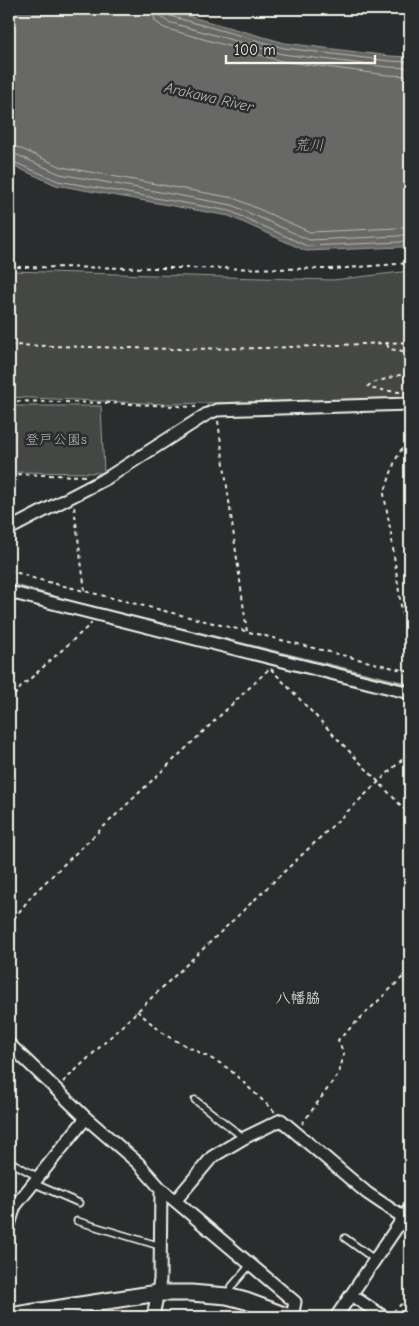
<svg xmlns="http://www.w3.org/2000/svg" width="419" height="1326" font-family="'Comic Neue','Klee One',sans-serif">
	<rect width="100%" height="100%" fill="#2a2d2e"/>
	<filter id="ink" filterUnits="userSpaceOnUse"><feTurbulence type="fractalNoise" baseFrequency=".02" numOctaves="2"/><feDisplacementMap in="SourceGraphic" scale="10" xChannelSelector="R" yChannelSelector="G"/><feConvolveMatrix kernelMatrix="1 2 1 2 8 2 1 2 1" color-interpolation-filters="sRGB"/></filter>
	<g filter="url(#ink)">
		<g fill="#444645" stroke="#9c9c96">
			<polygon points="9,271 333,280 410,271 410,398 166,404 9,397"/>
			<polygon points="9,406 101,406 104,473 9,472"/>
		</g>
		<polygon fill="#676866" stroke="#9f9f9a" points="9,9 163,9 285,43 390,56 410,57 410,244 402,247 306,251 229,216 56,185 9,164"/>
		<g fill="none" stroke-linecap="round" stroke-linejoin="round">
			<g stroke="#bcbab4" stroke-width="1">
				<polyline points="152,9 155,21 164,28 281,61 387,75 410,76"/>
				<polyline points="160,9 161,17 168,22 282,54 388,67 410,68"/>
				<polyline points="166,9 167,13 170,16 284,48 389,61 410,62"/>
				<polyline points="9,146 17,147 62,167 234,198 310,232 397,228 410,226"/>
				<polyline points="9,154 15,154 60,174 232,205 309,240 399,236 410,233"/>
				<polyline points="9,160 58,181 230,211 307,246 400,242 410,239"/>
			</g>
			<g stroke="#9f9f9a" stroke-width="3">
				<polyline points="9,584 75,603"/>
				<polyline points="84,605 410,685"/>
			</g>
			<defs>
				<g id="service">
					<polyline points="195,1100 244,1138"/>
					<polyline points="9,1161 38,1177"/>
					<polyline points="33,1183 79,1203"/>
					<polyline points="77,1221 160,1246"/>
					<polyline points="345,1238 374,1259"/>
					<polyline points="228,1294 232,1286 251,1264"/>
				</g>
				<g id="minor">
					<polyline points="9,529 107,478 207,414 217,410 410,404"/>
					<polyline points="9,592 410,693"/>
					<polyline points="9,1044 86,1118 138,1163 161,1189 295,1302 292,1317"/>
					<polyline points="176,1200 212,1157 244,1138 281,1120 367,1193 410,1222"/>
					<polyline points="9,1225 15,1206 86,1118"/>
					<polyline points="351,1295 384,1317"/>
					<polyline points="153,1317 160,1280 161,1189"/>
					<polyline points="336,1317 410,1208"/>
				</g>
				<polyline id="tertiary" points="9,1316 158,1293 191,1293 227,1296 246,1301 289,1317"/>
			</defs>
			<use href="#service" stroke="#f4f1e8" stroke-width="9"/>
			<use href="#minor" stroke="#f4f1e8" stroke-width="15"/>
			<use href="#tertiary" stroke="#f4f1e8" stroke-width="19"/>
			<g stroke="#f4f1e8" stroke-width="2" stroke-dasharray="4 4" stroke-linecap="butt">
				<polyline points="9,267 334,269 410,263"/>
				<polyline points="387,344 389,349 410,352"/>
				<polyline points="9,345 172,349 268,348 410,342"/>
				<polyline points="408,393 373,389 368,386 372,383 410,372"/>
				<polyline points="9,401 110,403 196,407"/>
				<polyline points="218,421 247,632"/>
				<polyline points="9,474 87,476"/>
				<polyline points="74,507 85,591"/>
				<polyline points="9,570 36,579 410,672"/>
				<polyline points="410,671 391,534 384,494 395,461 410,434"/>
				<polyline points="9,702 21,687 92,623"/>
				<polyline points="9,925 33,894 270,668 410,815"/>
				<polyline points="137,1011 165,1035 218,1062 229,1069 275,1112"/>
				<polyline points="63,1082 410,752"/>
				<polyline points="302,1124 339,1073 344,1054 338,1040 410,970"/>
				<polyline points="393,1312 410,1296"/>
			</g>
			<use href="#service" stroke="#2a2d2e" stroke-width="5.5"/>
			<use href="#minor" stroke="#2a2d2e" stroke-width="11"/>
			<use href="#tertiary" stroke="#2a2d2e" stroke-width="15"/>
		</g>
	</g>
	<g text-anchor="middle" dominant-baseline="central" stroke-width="5" stroke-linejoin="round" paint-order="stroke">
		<g font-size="14" fill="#b6b5af" stroke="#2a2d2e">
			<text x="56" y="439">登戸公園s</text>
		</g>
		<g font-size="15" font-style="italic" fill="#b5b3ae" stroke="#2a2d2e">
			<text transform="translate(209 97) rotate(13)">Arakawa River</text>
			<text x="309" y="145">荒川</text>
		</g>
		<g font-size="15" fill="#f4f1e8" stroke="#2a2d2e">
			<text x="298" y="998">八幡脇</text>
		</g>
	</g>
	<rect width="419" height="1326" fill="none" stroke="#2a2d2e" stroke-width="30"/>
	<rect x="15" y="15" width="389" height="1296" fill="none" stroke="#f4f1e8" stroke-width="2" filter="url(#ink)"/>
	<path d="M226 55v8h149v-8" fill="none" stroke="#f4f1e8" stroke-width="2.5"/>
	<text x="234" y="55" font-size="15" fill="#f4f1e8" stroke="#2a2d2e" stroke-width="4" paint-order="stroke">100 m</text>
</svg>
